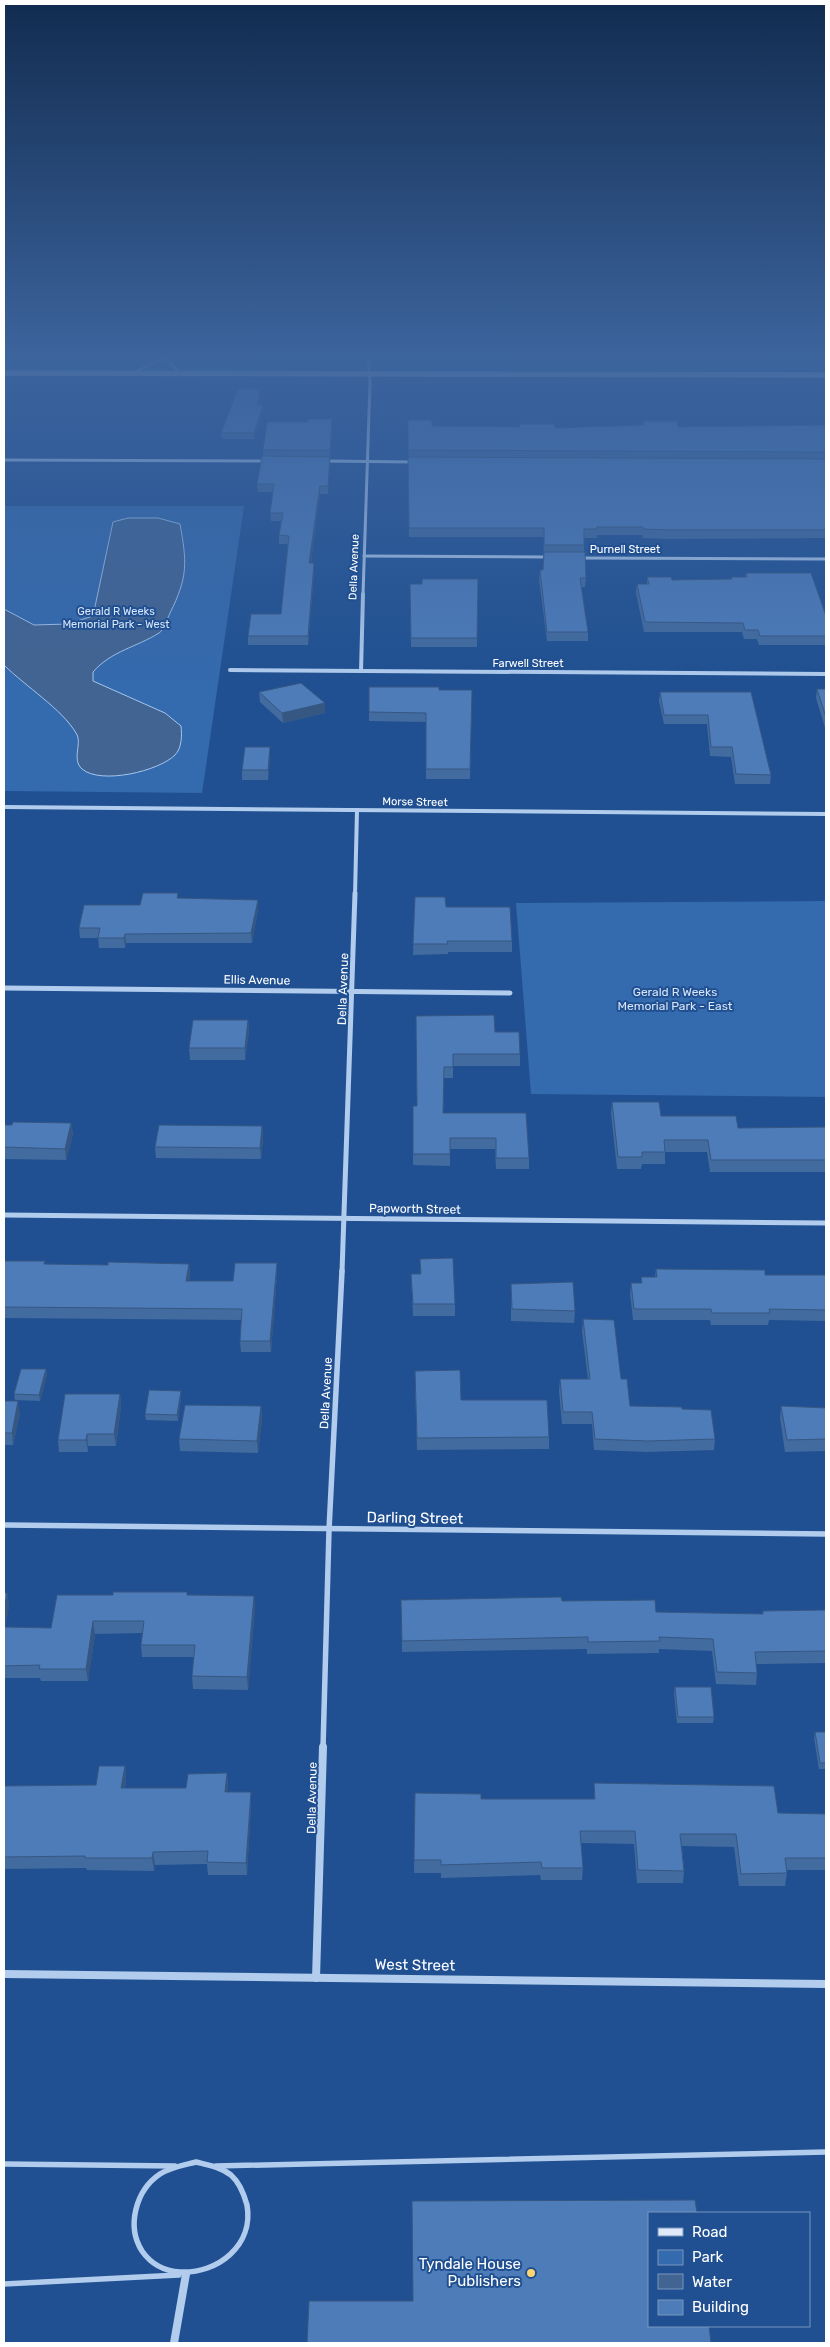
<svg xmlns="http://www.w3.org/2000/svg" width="830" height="2347" font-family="Rubik,sans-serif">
	<rect width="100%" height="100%" fill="#205091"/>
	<g fill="#346aae">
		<polygon points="4,506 244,506 202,793 4,791"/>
		<polygon points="826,901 826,1097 531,1094 516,903"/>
	</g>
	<path fill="#426492" stroke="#a5c6ee" d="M128,518H158L180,524C187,563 188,577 170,613C167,619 164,630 159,633C137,647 111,651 93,672V681L165,713L181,726C182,735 182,748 175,755C159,771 101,785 82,769C71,759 83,743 76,733C62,709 25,686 4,665V609L34,625L68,624L93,616L113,522Z"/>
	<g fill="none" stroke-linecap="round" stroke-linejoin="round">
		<g stroke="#b1cced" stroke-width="2.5">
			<polyline points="165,358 181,374"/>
			<polyline points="135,372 166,357"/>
		</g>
		<g stroke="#b1cced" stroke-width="5.5">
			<path d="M196,2162C208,2165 221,2167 231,2175C240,2183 244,2194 247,2205C254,2245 218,2274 180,2272C164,2271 151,2264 142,2251C126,2226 136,2190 160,2174C171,2167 184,2165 196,2162Z"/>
			<polyline points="4,2164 175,2166"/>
			<polyline points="216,2166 826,2152"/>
			<polyline points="4,2284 179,2275"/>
		</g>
		<g stroke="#b1cced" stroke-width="3">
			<polyline points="4,460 266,461"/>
			<polyline points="324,461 413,462"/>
			<polyline points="364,556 548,557"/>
			<polyline points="579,558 826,559"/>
			<polyline points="363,595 370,383 368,357"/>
		</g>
		<g stroke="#b1cced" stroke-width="4">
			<polyline points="230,670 826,674"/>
			<polyline points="361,671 363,594"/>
			<polyline points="4,807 826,814"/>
			<polyline points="355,895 357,810"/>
		</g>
		<g stroke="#b1cced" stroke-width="5">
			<polyline points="4,988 510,993"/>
			<polyline points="4,1215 826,1223"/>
			<polyline points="342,1272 355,893"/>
		</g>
		<g stroke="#b1cced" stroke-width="5.5">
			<polyline points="4,1525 826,1534"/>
			<polyline points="323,1748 329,1530 342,1271"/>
		</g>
		<g stroke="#b1cced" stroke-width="8">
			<polyline points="4,1974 826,1984"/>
			<polyline points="316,1978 323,1747"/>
			<polyline points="174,2343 186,2274"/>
		</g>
		<polyline stroke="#dee9fa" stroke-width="5.5" points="4,373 826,375"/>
	</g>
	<g fill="#426b9f">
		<polygon points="260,395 258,405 264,411 254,439 222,439 221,433"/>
		<polygon points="408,420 432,426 555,428 643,425 643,421 678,427 826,425 826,538 668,539 643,538 642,535 597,535 597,538 584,538 584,552 586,578 585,587 581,587 588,632 588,641 547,641 539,579 540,570 543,570 544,537 409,537"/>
		<polygon points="332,427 328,494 320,494 311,563 314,563 314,572 308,645 248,645 248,636 281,614 288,544 279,544 279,535 281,521 271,521 270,513 273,492 258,492 257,484 263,456 263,450"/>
		<polygon points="746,573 826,616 826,645 759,645 757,639 744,639 742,632 644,632 636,593 637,584 647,584 647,577 672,580 731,579 731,577 745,577"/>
		<polygon points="478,579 477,647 411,647 410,584 422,584"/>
		<polygon points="369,687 439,690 472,690 470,779 426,779 426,722 369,721"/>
		<polygon points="817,689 826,689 826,731 816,698"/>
		<polygon points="259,692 325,713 283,723 260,702"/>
		<polygon points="660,692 751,692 771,775 770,784 735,784 731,757 710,756 707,724 664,724 659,701"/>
		<polygon points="270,747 270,756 268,780 242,780 242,770"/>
		<polygon points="178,893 178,898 258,909 252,943 126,943 125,948 99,948 98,938 80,938 79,928 140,905"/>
		<polygon points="415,897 446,907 512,941 512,952 448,952 448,954 413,955"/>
		<polygon points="416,1016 495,1032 520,1054 520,1066 453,1066 453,1078 444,1078 443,1113 526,1113 529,1158 529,1169 496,1169 495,1149 450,1149 450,1166 413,1165 413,1106 417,1106"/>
		<polygon points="248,1020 249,1031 245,1060 190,1060 189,1048"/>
		<polygon points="612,1102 661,1116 738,1128 826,1127 826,1172 710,1172 707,1152 665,1152 665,1164 642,1164 641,1169 617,1169 611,1113"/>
		<polygon points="71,1123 73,1134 66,1160 4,1159 4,1125"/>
		<polygon points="262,1126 263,1137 261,1159 156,1158 155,1147"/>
		<polygon points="420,1259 455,1304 455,1316 413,1316 411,1274 420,1274"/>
		<polygon points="4,1261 45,1264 108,1265 189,1264 190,1275 189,1281 233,1281 277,1263 277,1274 271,1352 241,1352 240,1341 241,1320 4,1318"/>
		<polygon points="656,1269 765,1275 826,1275 826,1321 769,1320 768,1325 711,1325 710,1320 633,1320 630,1294 631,1283 641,1283 641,1277 655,1277"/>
		<polygon points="511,1284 575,1311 574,1323 511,1321"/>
		<polygon points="583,1319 621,1379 630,1406 682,1409 715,1439 714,1450 647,1452 594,1450 592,1424 562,1424 559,1391 560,1379 588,1379 582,1331"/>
		<polygon points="46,1369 47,1375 40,1401 15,1400 14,1394"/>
		<polygon points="415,1383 461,1400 549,1437 549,1449 417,1450"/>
		<polygon points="120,1394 121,1406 116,1446 88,1446 88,1452 59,1452 58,1440"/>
		<polygon points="181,1397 178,1421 146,1420 145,1414"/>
		<polygon points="4,1401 20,1413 13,1445 4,1445"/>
		<polygon points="261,1406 262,1419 258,1453 180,1451 179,1439"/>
		<polygon points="781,1406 826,1408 826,1451 785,1452 780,1418"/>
		<polygon points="187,1592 187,1595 254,1596 255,1608 248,1690 193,1689 192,1676 194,1657 142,1657 141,1645 142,1633 95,1634 88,1681 41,1681 40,1678 4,1678 4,1593 7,1593 9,1605 5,1627 51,1628 113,1595"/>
		<polygon points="401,1600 562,1601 656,1612 762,1614 763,1611 826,1610 826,1663 756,1664 757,1673 756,1685 716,1684 712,1651 659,1649 659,1653 587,1654 587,1649 402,1652"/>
		<polygon points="675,1687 714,1717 713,1723 677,1723 674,1693"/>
		<polygon points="815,1732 826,1732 826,1769 819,1769 814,1738"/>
		<polygon points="125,1766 126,1779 125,1788 186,1788 227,1773 228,1786 227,1792 251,1804 247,1875 208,1875 207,1864 155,1865 154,1871 87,1870 86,1868 4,1869 4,1786 96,1785"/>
		<polygon points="594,1783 778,1813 826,1814 826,1870 787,1870 787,1873 785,1886 739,1886 734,1847 682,1846 684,1871 683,1883 637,1883 634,1844 581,1843 583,1868 582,1880 541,1880 540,1875 441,1878 441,1873 414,1873 415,1793 481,1799 594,1799"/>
	</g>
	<g fill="#365782">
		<polygon points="260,389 260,395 258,411 257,405"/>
		<polygon points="263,405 264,411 254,439 254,433"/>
		<polygon points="332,419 332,427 330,458 330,450"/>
		<polygon points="330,457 330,465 328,494 328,486"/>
		<polygon points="320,486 320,494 310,572 309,563"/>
		<polygon points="314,563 314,572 308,645 308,636"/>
		<polygon points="325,703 325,713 283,723 282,713"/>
		<polygon points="270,747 270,756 268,780 268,770"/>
		<polygon points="258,900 258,909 252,943 251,933"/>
		<polygon points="125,934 126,943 125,948 124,938"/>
		<polygon points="248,1020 249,1031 245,1060 245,1048"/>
		<polygon points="71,1123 73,1134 66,1160 65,1149"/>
		<polygon points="262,1126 263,1137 261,1159 260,1148"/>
		<polygon points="277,1263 277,1274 271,1352 270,1341"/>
		<polygon points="189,1264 190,1275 187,1292 186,1281"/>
		<polygon points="46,1369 47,1375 40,1401 39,1395"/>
		<polygon points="181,1391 181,1397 178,1421 177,1415"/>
		<polygon points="120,1394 121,1406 116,1446 114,1434"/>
		<polygon points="18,1401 20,1413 13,1445 12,1433"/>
		<polygon points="261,1406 262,1419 258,1453 257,1441"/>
		<polygon points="87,1434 88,1446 88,1452 86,1440"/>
		<polygon points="7,1593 9,1605 4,1635 4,1612"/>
		<polygon points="254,1596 255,1608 248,1690 247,1677"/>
		<polygon points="93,1621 95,1634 88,1681 86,1669"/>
		<polygon points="125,1766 126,1779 123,1801 121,1788"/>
		<polygon points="227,1773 228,1786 226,1804 225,1792"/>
		<polygon points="251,1792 251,1804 247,1875 246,1863"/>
		<polygon points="153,1852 155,1865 154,1871 152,1858"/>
	</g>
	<g fill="#4d7cb9" stroke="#365782">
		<polygon points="238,389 260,389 257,405 263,405 254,433 221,433"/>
		<polygon points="308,419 332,419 330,450 263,450 267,422 308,422"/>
		<polygon points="408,420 432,420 432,426 520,427 519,424 554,424 555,428 644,425 643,421 677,421 678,427 826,425 826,452 408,450"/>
		<polygon points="262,456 330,457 328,486 320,486 309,563 314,563 308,636 248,636 251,614 281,614 289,536 279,535 283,513 270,513 274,484 257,484"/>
		<polygon points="408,457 826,459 826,530 669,530 643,529 643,527 597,527 597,529 584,529 584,545 544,545 544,528 409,528"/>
		<polygon points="544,552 585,552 586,578 580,578 588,632 547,632 540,570 543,570"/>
		<polygon points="746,573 811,573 826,616 826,636 760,636 758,630 745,630 743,623 645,622 637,584 649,584 647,577 671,577 672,580 732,579 731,577 747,577"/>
		<polygon points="422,579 478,579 477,638 411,638 410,584 422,584"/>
		<polygon points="301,683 325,703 282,713 259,692"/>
		<polygon points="369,687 439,687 439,690 472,690 470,769 426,769 426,713 369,712"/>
		<polygon points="817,689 826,689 826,717"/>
		<polygon points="660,692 751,692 771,775 736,774 732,747 711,747 708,715 664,715"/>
		<polygon points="245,747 270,747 268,770 242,770"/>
		<polygon points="143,893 178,893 177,898 258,900 251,933 125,934 124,938 98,938 100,928 79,928 84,905 140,905"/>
		<polygon points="415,897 445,897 446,907 510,907 512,941 447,941 448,944 413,944"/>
		<polygon points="494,1015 495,1032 519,1032 520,1054 453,1054 453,1067 444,1067 443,1113 526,1113 529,1158 496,1158 496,1138 450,1138 450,1154 413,1154 413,1106 417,1106 416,1016"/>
		<polygon points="193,1020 248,1020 245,1048 189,1048"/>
		<polygon points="612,1102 659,1102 661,1116 736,1116 738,1128 826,1127 826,1160 711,1160 708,1140 664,1140 665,1152 642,1152 642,1157 618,1157"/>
		<polygon points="13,1122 71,1123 65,1149 4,1147 4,1125 12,1125"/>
		<polygon points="159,1125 262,1126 260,1148 155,1147"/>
		<polygon points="453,1258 455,1304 413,1304 411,1274 421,1274 420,1259"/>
		<polygon points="4,1261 45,1261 44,1264 108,1265 108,1262 189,1264 186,1281 233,1281 235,1263 277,1263 270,1341 240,1341 242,1309 4,1307"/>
		<polygon points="656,1269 765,1270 765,1275 826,1275 826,1310 769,1309 770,1313 712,1313 711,1309 634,1309 631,1283 642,1283 641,1277 657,1277"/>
		<polygon points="573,1282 575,1311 512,1309 511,1284"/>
		<polygon points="583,1319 614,1320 621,1379 627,1379 630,1406 682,1407 682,1409 711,1410 715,1439 648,1441 595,1439 592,1412 563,1412 560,1379 590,1379"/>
		<polygon points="21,1369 46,1369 39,1395 14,1394"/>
		<polygon points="460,1370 461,1400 547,1400 549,1437 417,1438 415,1371"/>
		<polygon points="149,1390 181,1391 177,1415 145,1414"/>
		<polygon points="65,1394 120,1394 114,1434 87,1434 86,1440 58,1440"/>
		<polygon points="4,1401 18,1401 12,1433 4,1433"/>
		<polygon points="185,1405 261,1406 257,1441 179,1439"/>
		<polygon points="781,1406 826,1408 826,1439 787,1440"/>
		<polygon points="113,1592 187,1592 187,1595 254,1596 247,1677 192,1676 195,1645 141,1645 144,1621 93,1621 86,1669 39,1669 40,1665 4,1666 4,1627 51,1628 57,1595 113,1595"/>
		<polygon points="4,1593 7,1593 4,1612"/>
		<polygon points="561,1597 562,1601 655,1600 656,1612 763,1614 763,1611 826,1610 826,1651 755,1652 757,1673 717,1672 713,1639 659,1637 660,1641 588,1642 588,1637 402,1641 401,1600"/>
		<polygon points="675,1687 711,1687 714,1717 678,1717"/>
		<polygon points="815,1732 826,1732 826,1763 820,1763"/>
		<polygon points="99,1766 125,1766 121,1788 186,1788 188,1774 227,1773 225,1792 251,1792 246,1863 207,1862 208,1851 153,1852 152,1858 85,1858 85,1856 4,1857 4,1786 96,1785"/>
		<polygon points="594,1783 774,1786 778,1813 826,1814 826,1858 785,1858 787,1873 741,1874 736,1834 680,1834 684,1871 638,1870 635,1831 580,1831 583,1868 542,1868 541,1862 441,1865 441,1860 414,1860 415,1793 481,1794 481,1799 595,1799"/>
		<polygon points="695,2200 697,2213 649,2213 649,2326 709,2326 711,2343 307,2343 309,2301 413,2301 412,2201"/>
	</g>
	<linearGradient id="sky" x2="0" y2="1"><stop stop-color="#122c50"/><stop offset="0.52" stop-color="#3c649d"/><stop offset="1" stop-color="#3c649d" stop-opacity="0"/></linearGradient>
	<rect width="830" height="685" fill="url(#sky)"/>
	<circle fill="#fad572" stroke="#205091" stroke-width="2" cx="531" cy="2273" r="5"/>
	<g text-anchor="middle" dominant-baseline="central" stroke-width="4" stroke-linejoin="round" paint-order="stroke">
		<g font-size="11" fill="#fff" stroke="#205091">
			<text x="625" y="549">Purnell Street</text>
			<text transform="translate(354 567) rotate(-88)">Della Avenue</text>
			<text x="528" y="663">Farwell Street</text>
			<text transform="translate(415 802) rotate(1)">Morse Street</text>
		</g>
		<g font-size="11" fill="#d7e6f9" stroke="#205091">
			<text x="116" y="611">Gerald R Weeks<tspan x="116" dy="13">Memorial Park - West</tspan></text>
		</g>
		<g font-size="12" fill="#fff" stroke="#205091">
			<text transform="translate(257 980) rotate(1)">Ellis Avenue</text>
			<text transform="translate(343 989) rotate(-88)">Della Avenue</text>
			<text transform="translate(415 1209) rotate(1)">Papworth Street</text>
			<text transform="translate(326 1393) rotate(-87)">Della Avenue</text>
			<text transform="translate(312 1798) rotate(-89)">Della Avenue</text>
		</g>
		<g font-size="12" fill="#d7e6f9" stroke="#205091">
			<text x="675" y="992">Gerald R Weeks<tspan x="675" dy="14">Memorial Park - East</tspan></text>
		</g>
		<g font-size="15" fill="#fff" stroke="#205091">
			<text transform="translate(415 1518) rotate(1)">Darling Street</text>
			<text transform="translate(415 1965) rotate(1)">West Street</text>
		</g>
		<g font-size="15" fill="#fff" stroke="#205091" text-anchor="end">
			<text x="521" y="2264">Tyndale House<tspan x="521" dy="17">Publishers</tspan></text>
		</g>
	</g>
	<rect width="830" height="2347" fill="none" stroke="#ffffff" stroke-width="10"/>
	<rect x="648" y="2212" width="162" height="115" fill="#205091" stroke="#7996bd"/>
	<rect x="658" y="2228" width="25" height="8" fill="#dee9fa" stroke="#7996bd"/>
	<text x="692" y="2237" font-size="15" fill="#ffffff">Road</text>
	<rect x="658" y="2250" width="25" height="15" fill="#346aae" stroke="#7996bd"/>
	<text x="692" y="2262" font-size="15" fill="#ffffff">Park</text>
	<rect x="658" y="2274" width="25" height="15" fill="#426492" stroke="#7996bd"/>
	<text x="692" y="2287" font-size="15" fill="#ffffff">Water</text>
	<rect x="658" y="2300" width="25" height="15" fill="#4d7cb9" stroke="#7996bd"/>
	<text x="692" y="2312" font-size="15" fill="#ffffff">Building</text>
</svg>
